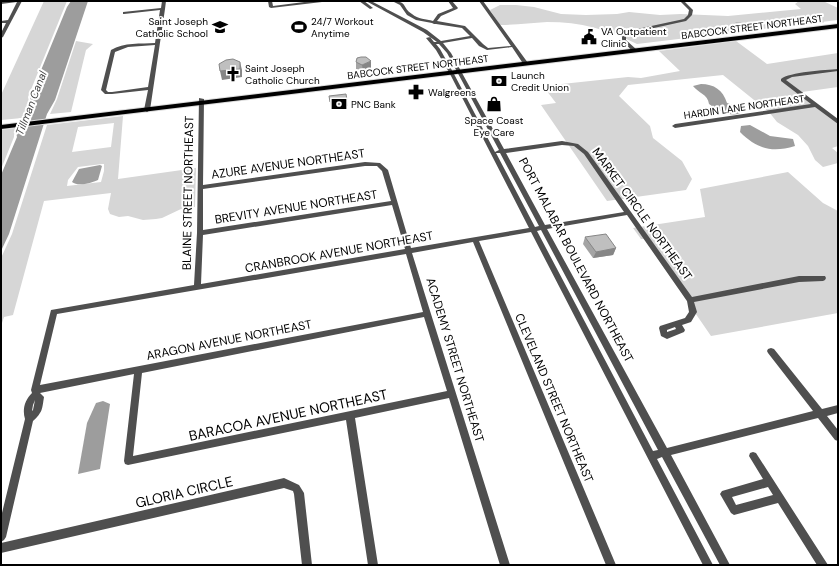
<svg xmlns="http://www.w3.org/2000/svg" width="839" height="566" font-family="'DM Sans',sans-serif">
	<rect width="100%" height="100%" fill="#fff"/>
	<g fill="#d6d6d6" fill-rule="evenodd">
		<polygon points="44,1 67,1 28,97 29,102 22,118 1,120 1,95"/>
		<path d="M799,1H823L838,8V20L637,44C607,29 581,22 547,22C531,23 516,25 500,25L490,10L500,5H516L534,7L561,14L586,15L617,14L629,12L660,15L681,14L728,16L801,9L795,4Z"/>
		<polygon points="76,41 93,44 86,50 71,112 50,114 57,99"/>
		<polygon points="736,41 767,64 838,53 838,87 802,92 838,121 838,146 832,148 838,153 838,163 823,167 815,160 808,146 798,135 777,122 769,112 723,75 628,85 619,96 650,126 653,138 682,161 692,179 686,190 607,201 541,105 556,103 543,86 628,77 641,78 680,71 659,51"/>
		<path d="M123,116L118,179L196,168L195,207L181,209L162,218L156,219L143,220L128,216L119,217L110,214L108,209L111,193L44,201L13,315L4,317L1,326V258L12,234L47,125ZM114,123L111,147L72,152L78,127ZM102,164H104V171L101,182L67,186L68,180L78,167Z"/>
		<polygon points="16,128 14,135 14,137 1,169 1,130"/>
		<polygon points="788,172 823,203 838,211 838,313 711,336 658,259 647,239 641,239 633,228 705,217 700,189"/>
	</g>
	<g fill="#9d9d9d">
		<path d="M71,1H88L55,100L47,114L9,234L1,251V175L17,137C15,130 28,109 31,101L30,97L67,7Z"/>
		<path d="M701,84C714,84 723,90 727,103L745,109C735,121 719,111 709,104C708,94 698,93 693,86Z"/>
		<path d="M750,125L770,136L793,139L795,146C772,153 757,149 740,132L741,126Z"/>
		<path d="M100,165L102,166L98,180C91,183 78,187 72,182L79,169Z"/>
		<polygon points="103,401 110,404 100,469 78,474 87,423 96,403"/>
	</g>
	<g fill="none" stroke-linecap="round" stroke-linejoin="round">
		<polyline stroke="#9d9d9d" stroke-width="1" points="736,23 752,24 803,18 823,22"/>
		<defs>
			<polygon id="major" points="838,24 838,28 1,129 1,125"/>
		</defs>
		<use href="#major" stroke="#dbdbdb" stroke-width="2"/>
		<g fill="#4f4f4f" fill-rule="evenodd">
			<polygon points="9,1 22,1 3,37 1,38 1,33 6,23 1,23 1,21 8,20 17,2 1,4 1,2"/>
			<path d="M162,1H166L165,9L150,110L147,112L144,110L148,90L112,94H105L101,90L111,50C124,42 141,44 155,43L160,10L124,14H123V12L161,8ZM155,45L148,87L112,92H108L106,90L115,52L128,47Z"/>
			<polygon points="268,1 272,1 273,6 312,1 324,1 322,2 271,8 269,7"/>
			<polygon points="359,1 364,1 373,8 370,9"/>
			<path d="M366,1H371L427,30L441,41L470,36L462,28L436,24H434L432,23L416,20L407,15L400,5L392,1C408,1 402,8 412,14C418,19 426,19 433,21L438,14L453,8L448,1H452L458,8L457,9L441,16L437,21L465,26L483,44L488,48L511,46L479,1H483L528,63V65H524L512,47L487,50L479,46L472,38L443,43L451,53L504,149L562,141L578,144L588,152L692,297L799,276H825L826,278L825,280L823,281L799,282L694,302L697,312L691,322L682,325L685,330L684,332L667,339L661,336L659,328L660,326L685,318L689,312L687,301L627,215L547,229L667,448L813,411L768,353L767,351L768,349L771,348L774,349L822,409L838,405V413L827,416L838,430V441L835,440L818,418L671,455L730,565H720L662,457L657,459L713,565H703L531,232L479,241L616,565H606L473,242L412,253L431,314L510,565H500L449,398L355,418L378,565H368L346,420L128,465L125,464L124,461L134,374L40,393L44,397C42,409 43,412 33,421L6,537L4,540L1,542V517L25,419C22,409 25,400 32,393L31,390L51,310L194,285L197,233L199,98L204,99L203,185L365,162L380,163L388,170L411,248L529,228L450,74L436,50L426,38L430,37L434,42H437L423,32ZM436,44H439L447,53L499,150L495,152L454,74L440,49ZM562,145L574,146L584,154L624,212L545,225L506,153ZM496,153H500L539,226L535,227ZM365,166H377L382,171L391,201L203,230V189ZM392,205L405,249L201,284L203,235ZM541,230L658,450L653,451L537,231ZM406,254L423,312L40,385L57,314ZM424,317L447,391L133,456L142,373ZM675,327L676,329L667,332V330ZM35,400L33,410L32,411L33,405Z"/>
			<polygon points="680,1 684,1 693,10 692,15 686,21 631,33 626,36 626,40 637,50 637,52 633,52 622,40 622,35 628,31 684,19 688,15 689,10"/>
			<path d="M838,69V71L792,77L786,80L838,119V124L815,107L675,128L672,126L675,124L811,104L781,81V79C789,72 826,70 838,69Z"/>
			<path d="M753,452L756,453L828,565H817L778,503L734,515L731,513L720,494L722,491L763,479L749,456L750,453ZM768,487L773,495L736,505L732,497Z"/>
			<polygon points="284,478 299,485 304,493 312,565 302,565 294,494 293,491 284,488 1,553 1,543"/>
		</g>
		<use href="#major" fill="#000" fill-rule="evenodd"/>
	</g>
	<g fill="#a4a4a4">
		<polygon points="356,62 371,68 363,71 356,69"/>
		<polygon points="585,237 616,248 613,255 593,258 583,244"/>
	</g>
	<g fill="#868686">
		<polygon points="371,61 371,68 363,71 362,65"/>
		<polygon points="240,62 242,70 242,77 222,80 220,71"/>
		<polygon points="507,80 507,82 493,84 494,82"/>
		<polygon points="347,100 348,106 331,108 330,102"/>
		<polygon points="616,248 613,255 593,258 596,252"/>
	</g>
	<g fill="#bfbfbf" stroke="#868686">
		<polygon points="361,57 366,57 371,61 362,65 356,62 357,58"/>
		<polygon points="233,59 240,62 240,69 220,71 219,64 226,60"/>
		<polygon points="505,76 507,80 494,82 491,77"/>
		<polygon points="346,94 347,100 330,102 329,96"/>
		<polygon points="606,234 616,248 596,252 585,237"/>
	</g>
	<defs>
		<symbol id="school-bare" viewBox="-9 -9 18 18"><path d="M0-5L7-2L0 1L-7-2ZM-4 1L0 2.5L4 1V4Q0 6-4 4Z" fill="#000" stroke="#fff" stroke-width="2.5" paint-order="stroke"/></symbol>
		<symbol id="stadium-bare" viewBox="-9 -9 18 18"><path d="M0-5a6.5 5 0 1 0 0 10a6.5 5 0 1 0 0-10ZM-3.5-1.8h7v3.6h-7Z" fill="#000" stroke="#fff" stroke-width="2.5" paint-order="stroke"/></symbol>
		<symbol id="civic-bare" viewBox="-9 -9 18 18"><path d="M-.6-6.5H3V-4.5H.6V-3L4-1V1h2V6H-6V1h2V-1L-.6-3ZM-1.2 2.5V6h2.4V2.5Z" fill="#000" stroke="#fff" stroke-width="2.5" paint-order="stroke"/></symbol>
		<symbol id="church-bare" viewBox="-9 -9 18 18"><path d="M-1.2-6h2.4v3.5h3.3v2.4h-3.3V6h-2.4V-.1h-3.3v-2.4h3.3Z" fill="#000" stroke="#fff" stroke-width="2.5" paint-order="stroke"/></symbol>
		<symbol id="bank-bare" viewBox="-9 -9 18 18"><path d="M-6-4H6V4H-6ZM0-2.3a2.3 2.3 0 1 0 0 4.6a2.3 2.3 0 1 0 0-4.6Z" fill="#000" stroke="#fff" stroke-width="2.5" paint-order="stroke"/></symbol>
		<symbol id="pharmacy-bare" viewBox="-9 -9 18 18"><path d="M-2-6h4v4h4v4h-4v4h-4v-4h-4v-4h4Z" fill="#000" stroke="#fff" stroke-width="2.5" paint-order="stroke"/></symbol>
		<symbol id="shop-bare" viewBox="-9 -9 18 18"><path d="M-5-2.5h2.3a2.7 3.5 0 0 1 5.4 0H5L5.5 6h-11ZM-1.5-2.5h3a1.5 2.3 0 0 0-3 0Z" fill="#000" stroke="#fff" stroke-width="2.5" paint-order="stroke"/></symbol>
	</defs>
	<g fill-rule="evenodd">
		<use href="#school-bare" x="209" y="16" width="22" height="22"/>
		<use href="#stadium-bare" x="288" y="16" width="22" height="22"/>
		<use href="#civic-bare" x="578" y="26" width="22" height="22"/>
		<use href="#church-bare" x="222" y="63" width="22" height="22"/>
		<use href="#bank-bare" x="488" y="70" width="22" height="22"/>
		<use href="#pharmacy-bare" x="405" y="81" width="22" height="22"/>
		<use href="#bank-bare" x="328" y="93" width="22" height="22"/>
		<use href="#shop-bare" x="483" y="93" width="22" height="22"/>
	</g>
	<g text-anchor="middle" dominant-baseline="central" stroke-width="4" stroke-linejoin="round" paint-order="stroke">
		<g font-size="10" fill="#000" stroke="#fff" text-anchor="start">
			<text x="208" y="21" text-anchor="end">Saint Joseph<tspan x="208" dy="12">Catholic School</tspan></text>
			<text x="311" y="21">24/7 Workout<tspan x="311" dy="12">Anytime</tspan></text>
			<text x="601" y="31">VA Outpatient<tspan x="601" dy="12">Clinic</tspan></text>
			<text x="245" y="68">Saint Joseph<tspan x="245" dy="12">Catholic Church</tspan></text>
			<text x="511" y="75">Launch<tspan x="511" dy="12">Credit Union</tspan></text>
			<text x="428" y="92">Walgreens</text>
			<text x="351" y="104">PNC Bank</text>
			<text x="494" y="120" text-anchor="middle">Space Coast<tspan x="494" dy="12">Eye Care</tspan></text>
		</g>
		<g font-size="10" fill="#000" stroke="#fff">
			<text transform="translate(752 27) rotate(-7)">BABCOCK STREET NORTHEAST</text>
			<text transform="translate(418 67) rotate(-7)">BABCOCK STREET NORTHEAST</text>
			<text transform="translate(744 107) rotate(-8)">HARDIN LANE NORTHEAST</text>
		</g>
		<g font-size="11" font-style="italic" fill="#3e3e3e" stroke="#fff">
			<text transform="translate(31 103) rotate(-69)">Tillman Canal</text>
		</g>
		<g font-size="12" fill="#000" stroke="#fff">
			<text transform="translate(288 164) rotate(-8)">AZURE AVENUE NORTHEAST</text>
			<text transform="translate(188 193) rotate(-89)">BLAINE STREET NORTHEAST</text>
			<text transform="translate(296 207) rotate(-9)">BREVITY AVENUE NORTHEAST</text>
			<text transform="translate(642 214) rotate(54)">MARKET CIRCLE NORTHEAST</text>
			<text transform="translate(339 252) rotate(-10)">CRANBROOK AVENUE NORTHEAST</text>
			<text transform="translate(576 260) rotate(62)">PORT MALABAR BOULEVARD NORTHEAST</text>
			<text transform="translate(229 340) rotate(-11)">ARAGON AVENUE NORTHEAST</text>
			<text transform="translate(455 360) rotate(73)">ACADEMY STREET NORTHEAST</text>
			<text transform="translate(554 398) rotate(67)">CLEVELAND STREET NORTHEAST</text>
		</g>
		<g font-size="14" fill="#000" stroke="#fff">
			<text transform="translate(288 415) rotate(-12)">BARACOA AVENUE NORTHEAST</text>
			<text transform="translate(184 492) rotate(-13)">GLORIA CIRCLE</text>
		</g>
	</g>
	<rect width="839" height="566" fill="none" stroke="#000000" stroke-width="4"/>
</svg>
